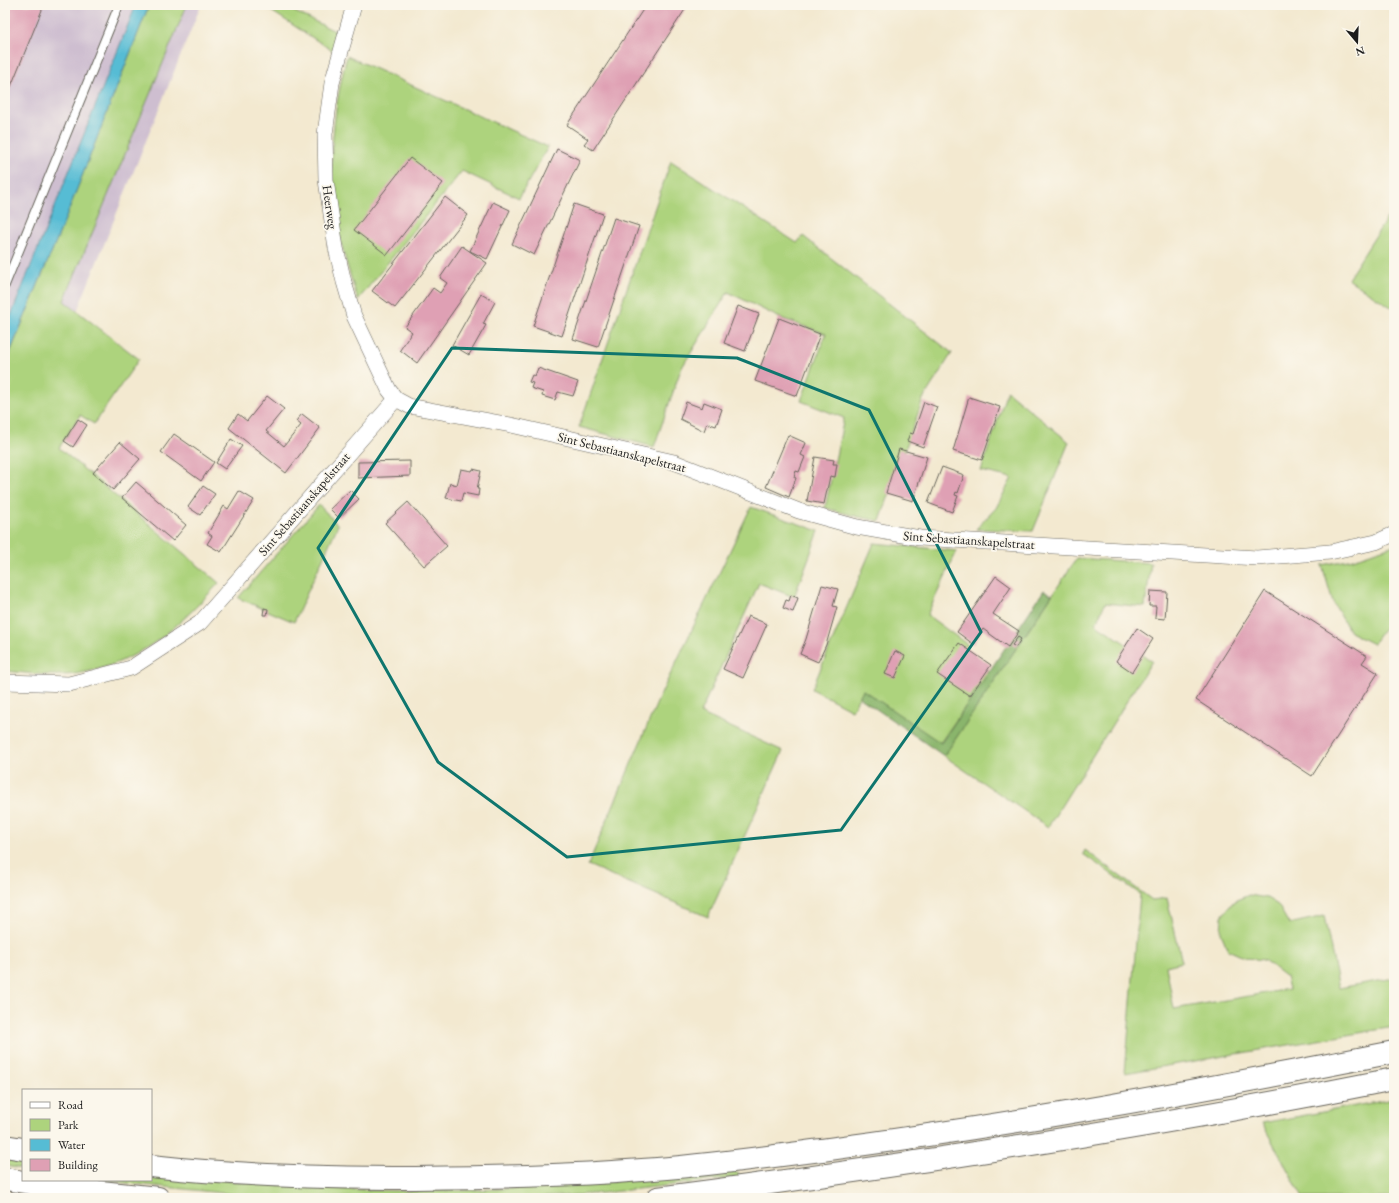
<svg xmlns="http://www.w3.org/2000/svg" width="1399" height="1203" font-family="'EB Garamond',serif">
	<rect width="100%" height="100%" fill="#fbf7ec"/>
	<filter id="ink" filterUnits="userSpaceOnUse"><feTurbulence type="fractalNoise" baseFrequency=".025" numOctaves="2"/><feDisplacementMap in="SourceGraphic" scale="8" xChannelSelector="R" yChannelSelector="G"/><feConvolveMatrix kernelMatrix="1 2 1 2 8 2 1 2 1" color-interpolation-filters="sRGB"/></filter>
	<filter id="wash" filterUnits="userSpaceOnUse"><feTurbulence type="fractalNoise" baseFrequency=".012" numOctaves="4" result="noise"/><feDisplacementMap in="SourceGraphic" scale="16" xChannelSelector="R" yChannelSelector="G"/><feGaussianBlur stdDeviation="0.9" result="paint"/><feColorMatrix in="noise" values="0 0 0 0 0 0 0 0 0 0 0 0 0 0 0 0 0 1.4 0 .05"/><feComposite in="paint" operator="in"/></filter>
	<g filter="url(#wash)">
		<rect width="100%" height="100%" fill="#f3e9d0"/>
		<polygon fill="#cebed0" points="5,5 201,5 5,489"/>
		<g fill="#add37d" stroke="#64784c">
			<path d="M149,5H187L64,301L139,359L94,424L80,415L59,448L219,583C176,629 140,664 75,674C53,677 28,673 5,671V365L66,217Z"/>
			<polygon points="262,5 293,5 291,10 339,33 333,51"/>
			<path d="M347,56L548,147L519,198L462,171L358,300C349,272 340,243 335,214C327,163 334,106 347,56Z"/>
			<polygon points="671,161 797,243 803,236 952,353 923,399 880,521 859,517 825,508 844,418 801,401 826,334 778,317 728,292 681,369 654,447 579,427"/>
			<polygon points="1394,207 1394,309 1348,279"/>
			<polygon points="1007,391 1069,442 1033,531 976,529 996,508 1012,478 981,471"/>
			<polygon points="319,505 338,525 294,622 238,598"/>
			<polygon points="751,507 819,531 794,597 759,583 700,713 783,751 708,917 588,865 659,698"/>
			<polygon points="874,543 957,551 927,615 968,645 964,653 990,671 940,743 863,690 852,710 812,689"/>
			<polygon points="1394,545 1393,622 1382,631 1373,644 1350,632 1333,602 1322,565 1353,559"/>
			<polygon points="1077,558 1151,563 1145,607 1105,603 1096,624 1152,661 1048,827 944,756"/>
			<polygon points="1085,850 1152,900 1167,898 1182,962 1166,966 1174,1009 1289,989 1286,977 1264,960 1246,958 1228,950 1221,933 1222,916 1234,901 1249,895 1267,898 1278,905 1289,924 1324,916 1339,988 1394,978 1394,1027 1125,1073 1140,894 1083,854"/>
			<polygon points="1394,1099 1394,1198 1303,1198 1262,1123"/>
			<polygon points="5,1153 23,1156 23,1169 5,1166"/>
			<path d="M734,1171L743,1177L602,1193L534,1198H286L251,1196L98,1180H151V1174C236,1181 322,1190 408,1191C516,1192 625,1179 734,1171Z"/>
		</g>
		<polygon fill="#8ab56c" stroke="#536844" points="1044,590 1052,595 944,756 859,697 863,690 941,743"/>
		<polygon fill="#56bcd4" stroke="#396c78" points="136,5 149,5 66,217 5,364 5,330"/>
		<g id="blocks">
			<g fill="#dfa0b4">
				<polygon points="5,5 44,5 5,101"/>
				<polygon points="646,5 688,5 593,150 584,144 588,139 567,125"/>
				<polygon points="557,149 580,160 534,255 512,244"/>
				<polygon points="410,158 443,183 387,255 354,230"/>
				<polygon points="445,197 468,215 395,308 372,291"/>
				<polygon points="493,202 510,210 487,259 470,251"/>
				<polygon points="574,204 603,214 562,336 533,326"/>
				<polygon points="614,218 639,226 598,347 573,339"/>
				<polygon points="462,246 487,263 417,363 400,350 412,332 405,327 433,288 440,293 447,283 440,278"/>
				<polygon points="481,294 495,302 483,324 486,325 469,355 452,345"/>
				<polygon points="738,306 759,314 745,351 724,343"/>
				<polygon points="779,318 820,334 797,396 755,381"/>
				<polygon points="538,368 578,382 573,396 558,392 555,400 542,396 543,392 531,388 533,383 529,382 532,375 535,376"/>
				<polygon points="267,396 284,409 266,431 284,446 301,425 296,421 302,414 320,428 286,473 229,428 238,414 247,421"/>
				<polygon points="969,397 1000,407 982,460 953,451"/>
				<polygon points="686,402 702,408 704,402 722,409 716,426 707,423 704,431 680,419"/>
				<polygon points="924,402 937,407 923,447 907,441 910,433 913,434"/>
				<polygon points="78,419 87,425 73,447 64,441"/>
				<polygon points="174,434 214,462 201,481 161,452"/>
				<polygon points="788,435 806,443 801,455 805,457 799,472 796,471 794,477 796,478 789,497 766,487"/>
				<polygon points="231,439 242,446 225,469 216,463"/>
				<polygon points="120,442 140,459 113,490 93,473"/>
				<polygon points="899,449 927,457 913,501 886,493"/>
				<polygon points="815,457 834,460 833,464 837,464 835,477 830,476 824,504 807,501"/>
				<polygon points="410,461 410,476 358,478 358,462"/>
				<polygon points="942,467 964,475 958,493 956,492 955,495 958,496 952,512 928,503"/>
				<polygon points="461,469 472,471 473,469 481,471 477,489 479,489 478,496 463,493 461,501 446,498 450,483 457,485"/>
				<polygon points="136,482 186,525 173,541 122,498"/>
				<polygon points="203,486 215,494 200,515 188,507"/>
				<polygon points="350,490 359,499 339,518 330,509"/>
				<polygon points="239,491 254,500 221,552 207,544 212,536 208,533 224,506 228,509"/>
				<polygon points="408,502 447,546 424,566 385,523"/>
				<polygon points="996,576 1011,587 993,614 1019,631 1008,647 983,629 973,644 957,632"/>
				<polygon points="822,585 838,589 833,606 837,607 826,645 818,662 800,654 806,639"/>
				<polygon points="1150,591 1167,592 1165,619 1155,618 1156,606 1149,606"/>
				<polygon points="1265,591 1367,656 1362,663 1378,673 1312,776 1196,700"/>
				<polygon points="791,595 798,598 793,612 783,608 786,600 789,601"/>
				<polygon points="264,608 268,609 267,615 263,615"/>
				<polygon points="748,616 767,624 743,678 723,669"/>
				<polygon points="1137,628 1153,639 1132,672 1116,661"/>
				<polygon points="1018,637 1021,639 1016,647 1012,645"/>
				<polygon points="959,643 991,665 970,696 937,674"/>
				<polygon points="895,651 905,656 895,678 885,674"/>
			</g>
		</g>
	</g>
	<g filter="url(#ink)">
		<use href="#blocks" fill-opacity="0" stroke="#67645b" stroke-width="1"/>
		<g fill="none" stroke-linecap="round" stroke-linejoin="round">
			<defs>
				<polyline id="service" points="5,285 119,5"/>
				<g id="minor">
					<polyline points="354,5 332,83 325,134 326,180 336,248 344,282 354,316 389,390 396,399 409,406 511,425 674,462 799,511 857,527 920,538 1257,558 1330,552 1376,542 1394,534"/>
					<polyline points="5,682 69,684 131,668 200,623 396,399"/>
				</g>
				<g id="motorway">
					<polyline points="5,1146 23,1149"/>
					<path d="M151,1166C239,1176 327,1178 415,1178C491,1177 566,1176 642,1170C704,1166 767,1157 829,1149C1019,1124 1207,1089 1394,1052"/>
					<polyline points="5,1179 62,1188 158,1198"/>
					<path d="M658,1198C905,1166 1150,1128 1394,1079"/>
				</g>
			</defs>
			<use href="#service" stroke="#67645b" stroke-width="10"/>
			<use href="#minor" stroke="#67645b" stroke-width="16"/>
			<use href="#motorway" stroke="#67645b" stroke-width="24"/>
			<use href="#service" stroke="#fff" stroke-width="8"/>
			<use href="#minor" stroke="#fff" stroke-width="15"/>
			<use href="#motorway" stroke="#fff" stroke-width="22"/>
		</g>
	</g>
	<path fill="none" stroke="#0f766e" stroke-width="3" stroke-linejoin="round" d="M452,348L737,358L869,410L981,632L841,830L567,857L438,762L318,548Z"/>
	<g text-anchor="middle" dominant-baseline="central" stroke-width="3.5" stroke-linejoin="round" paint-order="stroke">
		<g font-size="13" fill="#1c1c1c" stroke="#fbf7ec">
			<text transform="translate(330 207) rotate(82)">Heerweg</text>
			<text transform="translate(622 452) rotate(14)">Sint Sebastiaanskapelstraat</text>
			<text transform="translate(304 504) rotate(-49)">Sint Sebastiaanskapelstraat</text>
			<text transform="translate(969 540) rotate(4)">Sint Sebastiaanskapelstraat</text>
		</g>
	</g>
	<rect width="1399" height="1203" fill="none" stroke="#fbf7ec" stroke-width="20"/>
	<rect x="22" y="1089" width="130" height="92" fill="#fbf7ec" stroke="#a29f99"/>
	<rect x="30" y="1102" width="20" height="6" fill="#ffffff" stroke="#a29f99"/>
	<text x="58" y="1109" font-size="12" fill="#1c1c1c">Road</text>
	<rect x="30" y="1119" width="20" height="12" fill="#add37d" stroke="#a29f99"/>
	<text x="58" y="1129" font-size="12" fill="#1c1c1c">Park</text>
	<rect x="30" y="1139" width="20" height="12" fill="#56bcd4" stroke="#a29f99"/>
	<text x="58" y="1149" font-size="12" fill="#1c1c1c">Water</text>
	<rect x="30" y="1159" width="20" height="12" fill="#dfa0b4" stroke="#a29f99"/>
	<text x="58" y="1169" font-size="12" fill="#1c1c1c">Building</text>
	<g transform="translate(1357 42) rotate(161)" stroke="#fbf7ec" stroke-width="3" paint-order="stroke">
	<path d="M0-3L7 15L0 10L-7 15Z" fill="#1c1c1c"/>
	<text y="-6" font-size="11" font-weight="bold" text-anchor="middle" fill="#1c1c1c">N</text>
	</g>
</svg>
